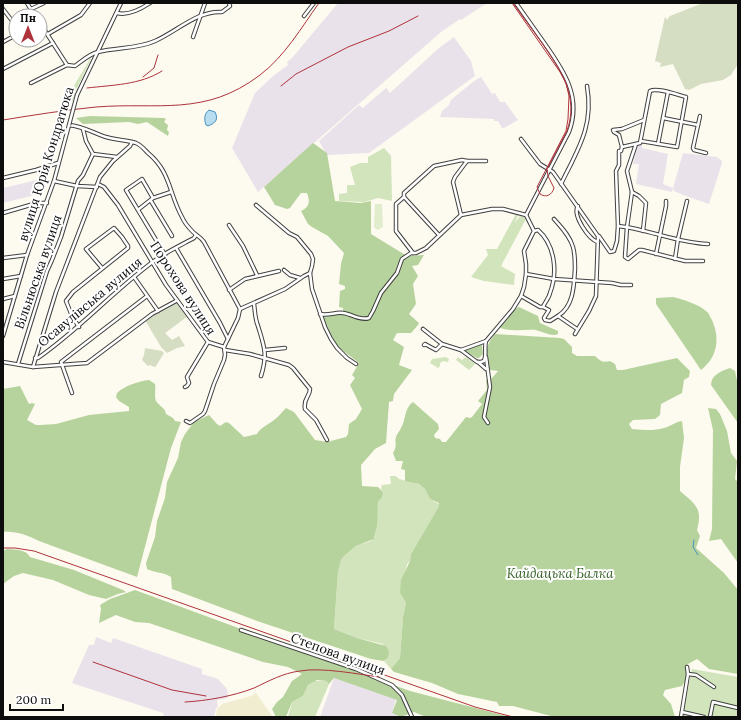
<svg xmlns="http://www.w3.org/2000/svg" width="741" height="720" font-family="Lora,serif">
	<rect width="100%" height="100%" fill="#fdfaef"/>
	<g fill="#eae2eb">
		<polygon points="338,3 487,3 461,20 460,19 441,32 258,192 232,148 255,93 273,76 288,65 287,62 292,58"/>
		<polygon points="454,37 471,61 475,76 369,153 327,155 319,141 359,105 363,108 386,88 390,93 439,48"/>
		<polygon points="481,77 492,94 495,93 500,102 505,102 518,120 504,128 502,128 498,121 494,121 494,119 440,117 442,111 449,105 451,100 474,81"/>
		<polygon points="637,145 642,145 642,148 668,154 663,184 673,188 683,153 717,157 722,161 722,163 709,204 683,195 674,191 673,188 672,192 636,184 639,164 633,164"/>
		<polygon points="37,180 39,188 38,193 39,194 3,203 3,188"/>
		<polygon points="96,637 111,643 113,638 202,669 202,674 218,679 227,689 228,698 217,700 218,707 216,708 214,717 164,717 163,713 72,683 89,645 94,645"/>
		<polygon points="334,678 396,699 392,713 401,717 320,717"/>
	</g>
	<polygon fill="#f1edd1" points="256,693 273,717 216,717 217,709 222,704 251,696"/>
	<g fill="#d2e4bc">
		<path d="M90,58L91,59L76,90L73,101H71C70,85 84,73 90,58Z"/>
		<polygon points="384,148 391,156 392,201 378,198 364,202 339,201 339,194 347,193 347,185 355,185 350,167 360,163 368,163 368,157"/>
		<polygon points="516,214 518,215 515,223 520,216 524,217 526,219 501,266 515,274 514,285 484,281 471,277 488,255 486,249 497,249"/>
		<polygon points="446,357 449,359 448,362 443,361 440,363 440,366 438,368 430,363 432,359"/>
		<polygon points="458,357 462,360 466,357 475,364 469,370 456,360"/>
		<polygon points="390,476 396,476 399,479 419,484 425,489 430,499 439,504 439,506 411,554 410,561 407,564 400,593 406,603 403,617 400,658 391,669 384,661 386,660 383,644 357,638 334,629 338,572 341,560 344,556 356,546 371,541 375,537 378,502 383,492 381,489 382,485 391,484"/>
		<polygon points="692,669 738,677 738,717 682,717"/>
		<polygon points="315,681 326,681 329,684 315,717 288,717 292,702 303,696 308,685"/>
	</g>
	<g fill="#b7d39d">
		<polygon points="90,116 164,118 166,119 164,122 168,125 167,130 169,132 168,136 147,122 138,124 129,122 83,124 76,118"/>
		<path d="M313,143L327,153L335,201L361,203L371,201V234L407,256L424,255L418,265L412,266L418,276L413,284L416,304L409,314L419,323L418,325L411,333H397L393,340L404,347L399,365L412,370L394,394L393,401L389,402L386,443L375,449L361,465L362,486L378,487L383,492L382,497L378,502L377,525L374,539L356,546L344,556L341,560L338,572L334,629L357,638L386,646C390,652 390,657 384,661L371,659L257,621L172,589L171,577C164,572 155,573 147,569L146,563L155,537L157,521L165,498L167,482L178,458L181,442L185,434L194,422L209,415L217,424L220,426L226,422L229,423L244,437L257,434C261,427 268,425 274,420C278,417 282,412 286,408L294,412L315,440L327,442L346,437L348,434L349,424L356,419L362,409L350,385L355,378L352,375L359,363L337,346L322,316C329,318 337,314 343,312V308L339,307L340,291L345,289V286L339,284L341,264L344,253L328,236L312,227L308,224L301,211C310,207 310,201 307,193H301L290,208L287,209L275,205L264,187Z"/>
		<path d="M673,297C682,299 701,305 707,312C709,313 710,317 712,320C720,338 718,357 701,370L656,304V298Z"/>
		<path d="M519,307L538,316L540,323L558,331V334C553,337 543,332 536,330C525,329 512,332 500,328C503,323 513,309 519,307Z"/>
		<path d="M495,334L560,338L564,339L572,347V353L577,356H595C600,361 603,363 610,361L615,364L617,370H623L677,358L690,371L689,377L684,380L682,393L661,404L660,415L655,419L633,420L629,424L632,429C643,430 654,431 664,428C671,426 675,422 682,421L684,438L680,467V491C695,504 703,508 697,530L700,536L696,548L724,573L738,590V674L709,669L697,659L688,664L685,681L682,686L665,690L663,695L671,704L675,717H579L551,716L513,706H499L497,702L458,694L432,683L394,672L391,669L400,658L403,617L406,603L400,593L401,580L410,561L411,554L439,506V503L430,499L425,489L419,484L405,481V470L401,469L403,461H396L393,453C398,444 394,444 396,437C397,433 400,431 401,428C406,420 404,408 413,402L438,424L439,429L434,435L435,438L440,439L442,442H446L466,417L470,418L472,417L482,404L478,401L487,390L486,380L492,378L498,371L490,370C482,355 486,346 495,334Z"/>
		<polygon points="479,344 482,345 483,354 479,358 477,358 465,351 465,350"/>
		<path d="M730,368L735,371L738,386V423L711,385C711,375 721,371 730,368Z"/>
		<path d="M149,380L155,384C156,390 154,396 156,401C160,407 165,407 166,414L173,418L175,421L181,422L171,448L137,577L39,541C27,535 16,531 3,532V389L20,386L29,404L32,403L35,404L27,420L36,425H40L56,424L89,415L129,411V407L119,401L116,397L117,393C124,386 139,381 149,380Z"/>
		<polygon points="708,408 716,409 720,414 727,431 731,453 737,461 735,479 738,482 738,563 721,539 709,541 712,529 713,430"/>
		<path d="M7,549C16,550 26,549 30,557L74,570L123,590L126,592L118,594L106,599L89,595L53,580L23,573L14,576L3,584V551Z"/>
		<polygon points="135,590 410,691 510,717 426,717 414,712 401,717 392,713 397,700 334,678 329,684 326,681 317,680 308,685 303,696 292,702 286,717 276,717 272,709 277,702 283,697 292,681 302,674 288,667 263,662 149,623 135,622 116,615 99,623 101,609 100,605 110,599"/>
	</g>
	<g fill="#d5ddc2">
		<polygon points="703,3 738,3 738,64 731,75 723,80 701,84 689,90 685,89 673,64 660,67 661,63 655,61 665,17 667,20 670,16"/>
		<polygon points="177,302 188,316 165,333 172,340 179,336 185,346 177,348 167,353 161,347 145,320 152,315 173,303"/>
		<polygon points="145,348 162,351 164,353 156,366 155,367 150,365 148,366 142,360 144,355"/>
	</g>
	<polygon fill="#e2edcd" points="375,204 382,204 383,227 378,230 375,228 374,226"/>
	<path fill="#b8dcf0" stroke="#4792bf" d="M209,110L215,112C219,120 215,123 208,126L206,125C204,119 204,114 209,110Z"/>
	<g fill="none" stroke-linecap="round" stroke-linejoin="round">
		<polyline stroke="#4792bf" stroke-width="1" points="694,540 693,547 698,555"/>
		<defs>
			<g id="minor">
				<polyline points="27,3 35,16"/>
				<path d="M516,3C526,17 535,30 545,44C564,71 582,97 569,132L526,215"/>
				<polyline points="3,9 16,26"/>
				<polyline points="31,9 44,3"/>
				<path d="M117,13C129,16 141,9 150,3"/>
				<polyline points="304,16 314,3"/>
				<polyline points="40,23 67,65"/>
				<polyline points="48,34 81,15 90,3"/>
				<polyline points="193,37 205,3"/>
				<polyline points="3,42 16,35"/>
				<polyline points="3,69 53,43"/>
				<path d="M31,83L67,65L75,66C82,61 89,54 98,52C117,47 138,49 155,41C176,32 198,10 222,12L230,6L229,3"/>
				<polyline points="77,95 121,3"/>
				<polyline points="700,116 693,148 694,150 706,153"/>
				<polyline points="663,118 698,125"/>
				<polyline points="521,139 540,164 553,172 598,236 596,296 589,311 575,334"/>
				<path d="M641,141L677,147L686,97C678,95 657,87 650,91L640,143L622,147L619,135L614,132L613,130L622,129L644,120"/>
				<polyline points="636,144 627,171 632,192 627,227 625,257 628,259 639,250 642,250 685,261 703,261"/>
				<polyline points="658,144 668,92"/>
				<polyline points="93,154 117,157"/>
				<polyline points="3,178 36,170 58,163"/>
				<polyline points="54,181 77,186 97,187"/>
				<polyline points="98,184 104,187 118,205 166,285 208,342 187,377 189,383 187,386 185,387"/>
				<path d="M561,184C578,149 594,126 587,86"/>
				<polyline points="632,192 639,196 646,203 643,231"/>
				<polyline points="404,197 439,235"/>
				<polyline points="153,198 142,179 126,190 165,255"/>
				<polyline points="151,201 172,236"/>
				<polyline points="256,205 289,233 297,237 311,254 313,259 312,266 310,273 312,289 325,327 331,339 337,348 347,358 356,364"/>
				<path d="M578,206C572,215 589,240 598,242"/>
				<polyline points="139,209 153,198 171,192"/>
				<polyline points="3,213 37,203 47,203"/>
				<polyline points="461,215 453,182 455,177 467,161 486,161"/>
				<path d="M554,219C561,227 570,236 573,247C575,254 575,261 575,268C574,285 574,306 558,316"/>
				<polyline points="229,225 243,246 257,275"/>
				<path d="M618,226C648,229 677,243 708,244"/>
				<path d="M534,231L538,230C555,245 558,272 550,293C549,298 545,302 543,307"/>
				<polyline points="599,236 610,252 614,251 617,241 618,226 616,171 619,165 619,151 621,151 622,147"/>
				<polyline points="176,248 220,323 228,339"/>
				<polyline points="413,253 396,231 396,204 404,197 404,193 434,166 462,160 467,161"/>
				<polyline points="656,254 666,206 666,201"/>
				<polyline points="3,258 27,255"/>
				<polyline points="675,259 678,239 687,201"/>
				<polyline points="284,270 290,275 300,278"/>
				<polyline points="526,274 554,279 612,283 621,285 631,285"/>
				<polyline points="134,277 158,311"/>
				<polyline points="3,279 21,276"/>
				<polyline points="229,290 245,279 279,271"/>
				<polyline points="521,296 540,307 543,307 549,310 544,318 545,320 550,321 558,316 577,329"/>
				<polyline points="3,299 15,296"/>
				<path d="M254,304C255,311 255,319 258,326C264,346 268,354 261,376"/>
				<polyline points="240,309 285,289 304,276 310,273"/>
				<path d="M320,314C328,316 335,312 343,313C352,314 360,321 369,318L373,311L381,293L397,273L402,259L411,253H416L426,248L461,215L492,209H503L526,215"/>
				<polyline points="79,327 72,316 66,301 73,292 128,248 128,246 122,237 114,228 86,249 102,268"/>
				<path d="M423,329L442,344L461,350L477,362H481L484,361C487,354 484,348 486,341L513,309L521,296L524,287L526,274V264L524,251L534,231L526,215"/>
				<path d="M3,336L27,255L54,181L69,125C82,126 94,133 106,137C116,140 127,140 136,143C141,145 145,150 148,153C171,172 169,194 182,217C184,222 189,228 193,232C197,236 201,237 204,242L240,309L238,318L224,347L225,355L224,360L214,384L205,411L203,414L190,423L186,421"/>
				<polyline points="208,342 224,347"/>
				<polyline points="424,345 425,344 436,350 442,344"/>
				<path d="M225,350L250,354L289,365L293,368L310,389C310,397 303,398 305,409L316,420L327,440"/>
				<polyline points="265,350 285,348"/>
				<polyline points="461,350 486,341"/>
				<polyline points="486,357 490,387 484,417 488,423"/>
				<path d="M35,358H38C80,329 113,291 154,261C166,252 181,245 194,238L196,235"/>
				<polyline points="3,362 33,367 87,363 152,314 176,301"/>
				<polyline points="478,362 486,369"/>
				<polyline points="18,364 47,271 52,260 61,237 78,181 83,175 93,154 86,141 83,129"/>
				<polyline points="33,367 56,292 100,177 113,161 130,146 132,142"/>
				<polyline points="72,393 61,362 147,296"/>
				<polyline points="241,630 356,669 392,685 402,695 412,717"/>
				<polyline points="688,674 696,675 714,687"/>
				<polyline points="682,712 704,717"/>
				<polyline points="681,717 688,674 687,667"/>
				<polyline points="710,717 713,702 738,708"/>
			</g>
		</defs>
		<use href="#minor" stroke="#404040" stroke-width="4.5"/>
		<use href="#minor" stroke="#fff" stroke-width="2.5"/>
		<path stroke="#af333c" stroke-width="1" d="M512,3L560,72L566,83L569,96L568,119L566,131L537,187L540,194C546,198 552,195 554,188L548,176L547,169L567,131C579,96 561,71 542,43C532,30 523,16 513,3"/>
		<g stroke="#af333c" stroke-width="1">
			<polyline points="143,77 154,68 158,55"/>
			<polyline points="281,86 296,74 348,47 389,31 418,16"/>
			<path d="M87,88C112,85 140,85 162,71"/>
			<path d="M3,120C34,115 65,110 96,107C158,102 205,117 260,75C285,56 301,28 319,3"/>
			<polyline points="3,548 15,548 34,551 475,707 513,717"/>
			<polyline points="93,662 172,690 206,696"/>
			<path d="M185,702C206,701 234,696 254,688C269,681 283,673 300,671C320,667 358,674 379,677"/>
		</g>
		<defs>
			<polyline id="minor-bridge" points="69,125 77,95"/>
		</defs>
		<use href="#minor-bridge" stroke="#404040" stroke-width="4.5" stroke-linecap="butt"/>
		<use href="#minor-bridge" stroke="#fff" stroke-width="2.5"/>
	</g>
	<g text-anchor="middle" dominant-baseline="central" stroke-width="4" stroke-linejoin="round" paint-order="stroke">
		<g font-size="13" fill="#0d0d0d" stroke="#fff">
			<text transform="translate(46 164) rotate(-73)">вулиця Юрія Кондратюка</text>
			<text transform="translate(38 272) rotate(-71)">Вільнюська вулиця</text>
			<text transform="translate(183 288) rotate(57)">Порохова вулиця</text>
			<text transform="translate(90 302) rotate(-40)">Осавулівська вулиця</text>
			<text transform="translate(338 654) rotate(20)">Степова вулиця</text>
		</g>
		<g font-size="13" font-style="italic" fill="#325e24" stroke="#fff">
			<text x="560" y="573">Кайдацька Балка</text>
		</g>
	</g>
	<rect width="741" height="720" fill="none" stroke="#0d0d0d" stroke-width="8"/>
	<g transform="translate(28 28)"><circle r="19" fill="#ffffff" stroke="#9e9e9e"/>
	<path d="M0-3L7 15L0 10L-7 15Z" fill="#af333c"/>
	<text y="-6" font-size="11" font-weight="bold" text-anchor="middle" fill="#0d0d0d">Пн</text>
	</g>
	<path d="M10 704v6h53v-6" fill="none" stroke="#0d0d0d" stroke-width="2"/>
	<text x="16" y="704" font-size="12" fill="#0d0d0d" stroke="#ffffff" stroke-width="3" paint-order="stroke">200 m</text>
</svg>
